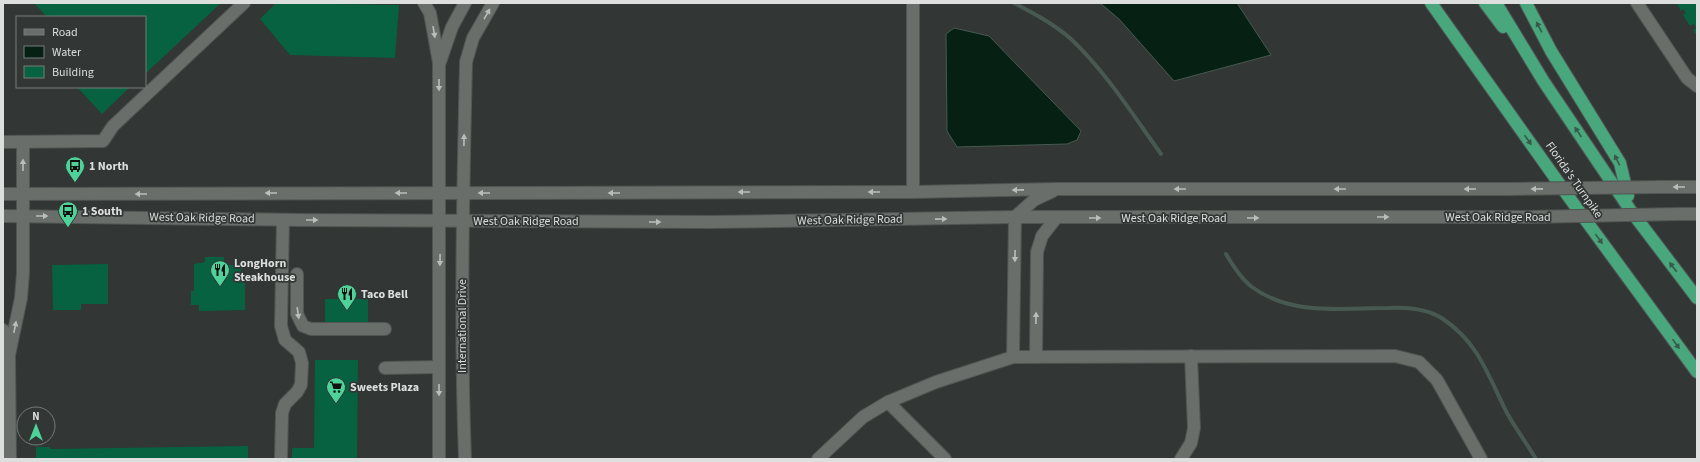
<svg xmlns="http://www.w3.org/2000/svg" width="1700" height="462" font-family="'Source Sans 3',sans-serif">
	<rect width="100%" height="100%" fill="#323634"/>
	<g fill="#072014" stroke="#475951">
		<polygon points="1100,3 1237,3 1271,55 1174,81 1119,19"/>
		<polygon points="954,28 989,36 1081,131 1077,140 1067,144 957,147 947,131 946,34"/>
	</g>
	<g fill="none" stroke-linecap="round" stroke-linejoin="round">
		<g stroke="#475951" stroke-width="4">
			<path d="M1014,3C1033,13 1054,24 1071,39C1106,72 1133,115 1161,154"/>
			<path d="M1226,254C1233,266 1241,279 1252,287C1291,316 1343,308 1388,308C1407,307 1427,308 1443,319C1479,343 1488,376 1507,413C1516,429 1527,444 1536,459"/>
		</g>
	</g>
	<g fill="#066241">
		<polygon points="34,3 221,3 145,74 145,17 47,17"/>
		<polygon points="276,3 399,5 395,58 290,55 260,19"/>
		<polygon points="1676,3 1697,3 1697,36 1693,30 1696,28 1694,24 1690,26 1683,15 1686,13 1683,9 1681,11"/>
		<polygon points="77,87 130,87 102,114"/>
		<polygon points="205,257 224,257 224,265 240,265 243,283 245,283 245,310 199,311 199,305 191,305 191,291 194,291 194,264 205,262"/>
		<polygon points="108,264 108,304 81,304 81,310 53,310 52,265"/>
		<rect x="325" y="299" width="43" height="23"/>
		<polygon points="315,360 358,360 357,459 292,459 292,448 314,448"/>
		<polygon points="248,446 248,459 36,459 36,447 50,447 50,449"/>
	</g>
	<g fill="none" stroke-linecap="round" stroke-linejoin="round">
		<defs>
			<g id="minor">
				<polyline points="424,3 430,13 439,63 439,459"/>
				<polyline points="913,3 913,192"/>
				<polyline points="1637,3 1687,78 1697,86"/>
				<polyline points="440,62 452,27 465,3"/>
				<polyline points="3,142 103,141 113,126 244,3"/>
				<polyline points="1660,187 1697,187"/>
				<polyline points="3,194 913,192 1057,189 1509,189"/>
				<polyline points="1679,214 1697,214"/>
				<polyline points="3,216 301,220 711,222 1015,217 1528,217"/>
				<polyline points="297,274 297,314 303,326 311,329 385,329"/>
				<polyline points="3,330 8,351"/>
				<polyline points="1013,357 1015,217 1034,200 1053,191"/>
				<polyline points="1036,357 1037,252 1042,236 1056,218"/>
				<polyline points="385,368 439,367"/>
				<polyline points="888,402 945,459"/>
				<polyline points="10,459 9,355 21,298 23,273 23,142"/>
				<polyline points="281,459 282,413 285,404 297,392 301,385 302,363 299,352 285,340 281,326 283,220"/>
				<path d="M465,459C460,327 463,195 466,62L473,38L493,3"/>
				<polyline points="818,459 863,417 888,402 936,382 1013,357 1395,356 1419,362 1437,380 1481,459"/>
				<polyline points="1181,459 1191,443 1194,428 1191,356"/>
			</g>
			<g id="highway">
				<polyline points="1431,3 1568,196 1697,372"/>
				<polyline points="1485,3 1503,27"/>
				<polyline points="1496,3 1544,82 1631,211 1697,298"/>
				<polyline points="1526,3 1551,51 1620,163 1628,196"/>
			</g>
		</defs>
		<use href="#minor" stroke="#505452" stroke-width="14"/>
		<use href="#highway" stroke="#505452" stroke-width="14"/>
		<use href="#minor" stroke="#696e6b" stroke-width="12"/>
		<use href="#highway" stroke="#48a77c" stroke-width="12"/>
		<defs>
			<g id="minor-bridge">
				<polyline points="1509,189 1660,187"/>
				<polyline points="1528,217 1679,214"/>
			</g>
		</defs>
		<use href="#minor-bridge" stroke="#505452" stroke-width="14" stroke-linecap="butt"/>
		<use href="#minor-bridge" stroke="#696e6b" stroke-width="12"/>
	</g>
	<defs><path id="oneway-solid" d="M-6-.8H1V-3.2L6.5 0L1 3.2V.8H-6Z"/></defs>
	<g fill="#babdbc">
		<use href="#oneway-solid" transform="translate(487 14) rotate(-60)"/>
		<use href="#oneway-solid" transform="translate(434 32) rotate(80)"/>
		<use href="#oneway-solid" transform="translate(439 85) rotate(90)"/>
		<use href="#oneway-solid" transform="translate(464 140) rotate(-89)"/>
		<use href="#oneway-solid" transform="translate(23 165) rotate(-90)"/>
		<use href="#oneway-solid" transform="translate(1679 187) rotate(180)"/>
		<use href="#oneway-solid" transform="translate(1180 189) rotate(180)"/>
		<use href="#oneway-solid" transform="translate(1340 189) rotate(180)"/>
		<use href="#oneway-solid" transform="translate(1470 189) rotate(180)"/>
		<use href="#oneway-solid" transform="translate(1537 189) rotate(179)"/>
		<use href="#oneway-solid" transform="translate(1018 190) rotate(179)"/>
		<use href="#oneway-solid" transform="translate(744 192) rotate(180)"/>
		<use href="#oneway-solid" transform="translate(874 192) rotate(180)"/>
		<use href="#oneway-solid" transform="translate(271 193) rotate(180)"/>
		<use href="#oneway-solid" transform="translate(401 193) rotate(180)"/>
		<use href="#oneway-solid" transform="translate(484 193) rotate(180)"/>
		<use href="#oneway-solid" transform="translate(614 193) rotate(180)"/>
		<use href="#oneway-solid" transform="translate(141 194) rotate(180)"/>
		<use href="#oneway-solid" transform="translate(42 216)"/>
		<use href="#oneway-solid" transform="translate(1383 217)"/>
		<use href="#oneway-solid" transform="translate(1095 218)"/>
		<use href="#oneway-solid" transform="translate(1253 218)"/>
		<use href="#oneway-solid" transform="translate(941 219) rotate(-1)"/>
		<use href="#oneway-solid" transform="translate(312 220)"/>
		<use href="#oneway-solid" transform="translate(655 222)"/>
		<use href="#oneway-solid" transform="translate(1015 256) rotate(91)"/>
		<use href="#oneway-solid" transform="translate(440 260) rotate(91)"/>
		<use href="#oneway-solid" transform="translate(298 313) rotate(82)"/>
		<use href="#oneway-solid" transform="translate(1036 318) rotate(-89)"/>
		<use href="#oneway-solid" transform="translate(15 327) rotate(-79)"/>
		<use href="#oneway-solid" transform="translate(439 390) rotate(90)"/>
	</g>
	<g fill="#39584a">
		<use href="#oneway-solid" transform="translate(1539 27) rotate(-118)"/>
		<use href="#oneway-solid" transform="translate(1578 132) rotate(-124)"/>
		<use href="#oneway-solid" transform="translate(1528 140) rotate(55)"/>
		<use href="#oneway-solid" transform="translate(1617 160) rotate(-116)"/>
		<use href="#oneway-solid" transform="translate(1599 239) rotate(54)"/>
		<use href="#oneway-solid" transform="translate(1673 267) rotate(-127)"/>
		<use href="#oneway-solid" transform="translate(1676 344) rotate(54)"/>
	</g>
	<defs>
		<symbol id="bus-pin" viewBox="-11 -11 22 30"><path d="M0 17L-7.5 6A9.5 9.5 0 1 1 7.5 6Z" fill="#4dd39a" stroke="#323634"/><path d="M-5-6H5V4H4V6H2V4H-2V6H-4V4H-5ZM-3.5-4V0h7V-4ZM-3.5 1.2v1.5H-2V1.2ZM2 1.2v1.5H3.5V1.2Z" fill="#111"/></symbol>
		<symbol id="restaurant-pin" viewBox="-11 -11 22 30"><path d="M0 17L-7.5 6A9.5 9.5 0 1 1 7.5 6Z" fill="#4dd39a" stroke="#323634"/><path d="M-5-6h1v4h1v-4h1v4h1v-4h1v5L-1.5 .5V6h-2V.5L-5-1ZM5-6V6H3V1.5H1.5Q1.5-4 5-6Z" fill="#111"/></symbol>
		<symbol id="supermarket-pin" viewBox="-11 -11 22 30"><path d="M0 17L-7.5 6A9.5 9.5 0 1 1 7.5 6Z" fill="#4dd39a" stroke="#323634"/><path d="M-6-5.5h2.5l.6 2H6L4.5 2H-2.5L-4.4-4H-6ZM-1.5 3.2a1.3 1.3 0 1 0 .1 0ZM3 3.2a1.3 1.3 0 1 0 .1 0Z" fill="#111"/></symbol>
	</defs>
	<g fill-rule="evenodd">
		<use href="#bus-pin" x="64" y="155" width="22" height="30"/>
		<use href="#bus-pin" x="57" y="200" width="22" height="30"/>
		<use href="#restaurant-pin" x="209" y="259" width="22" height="30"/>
		<use href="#restaurant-pin" x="336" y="283" width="22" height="30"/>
		<use href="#supermarket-pin" x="325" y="376" width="22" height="30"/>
	</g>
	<g text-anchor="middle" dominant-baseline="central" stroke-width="3.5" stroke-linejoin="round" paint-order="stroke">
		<g font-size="12" font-weight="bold" fill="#dcdfde" stroke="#323634" text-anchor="start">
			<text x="89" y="166">1 North</text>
			<text x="82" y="211">1 South</text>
			<text x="234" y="263">LongHorn<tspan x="234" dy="14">Steakhouse</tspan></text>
			<text x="361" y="294">Taco Bell</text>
			<text x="350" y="387">Sweets Plaza</text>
		</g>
		<g font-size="12" fill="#dcdfde" stroke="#323634">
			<text transform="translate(1574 180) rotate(55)">Florida's Turnpike</text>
			<text x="1498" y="217">West Oak Ridge Road</text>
			<text transform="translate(202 218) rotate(1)">West Oak Ridge Road</text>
			<text x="1174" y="218">West Oak Ridge Road</text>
			<text transform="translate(850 220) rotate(-1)">West Oak Ridge Road</text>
			<text x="526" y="221">West Oak Ridge Road</text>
			<text transform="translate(462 326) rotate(-90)">International Drive</text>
		</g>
	</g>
	<rect width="1700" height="462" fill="none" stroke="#dcdfde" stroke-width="8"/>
	<rect x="16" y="16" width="130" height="72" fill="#323634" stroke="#767a78"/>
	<rect x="24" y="29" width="20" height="6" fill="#696e6b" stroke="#767a78"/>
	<text x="52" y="36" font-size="12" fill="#dcdfde">Road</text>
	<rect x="24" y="46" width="20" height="12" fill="#072014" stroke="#767a78"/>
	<text x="52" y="56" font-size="12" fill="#dcdfde">Water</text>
	<rect x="24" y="66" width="20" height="12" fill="#066241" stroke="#767a78"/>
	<text x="52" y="76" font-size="12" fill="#dcdfde">Building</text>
	<g transform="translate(36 426)"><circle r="19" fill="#323634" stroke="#767a78"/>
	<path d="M0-3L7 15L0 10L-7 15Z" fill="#4dd39a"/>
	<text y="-6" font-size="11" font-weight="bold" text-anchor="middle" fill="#dcdfde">N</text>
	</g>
</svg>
